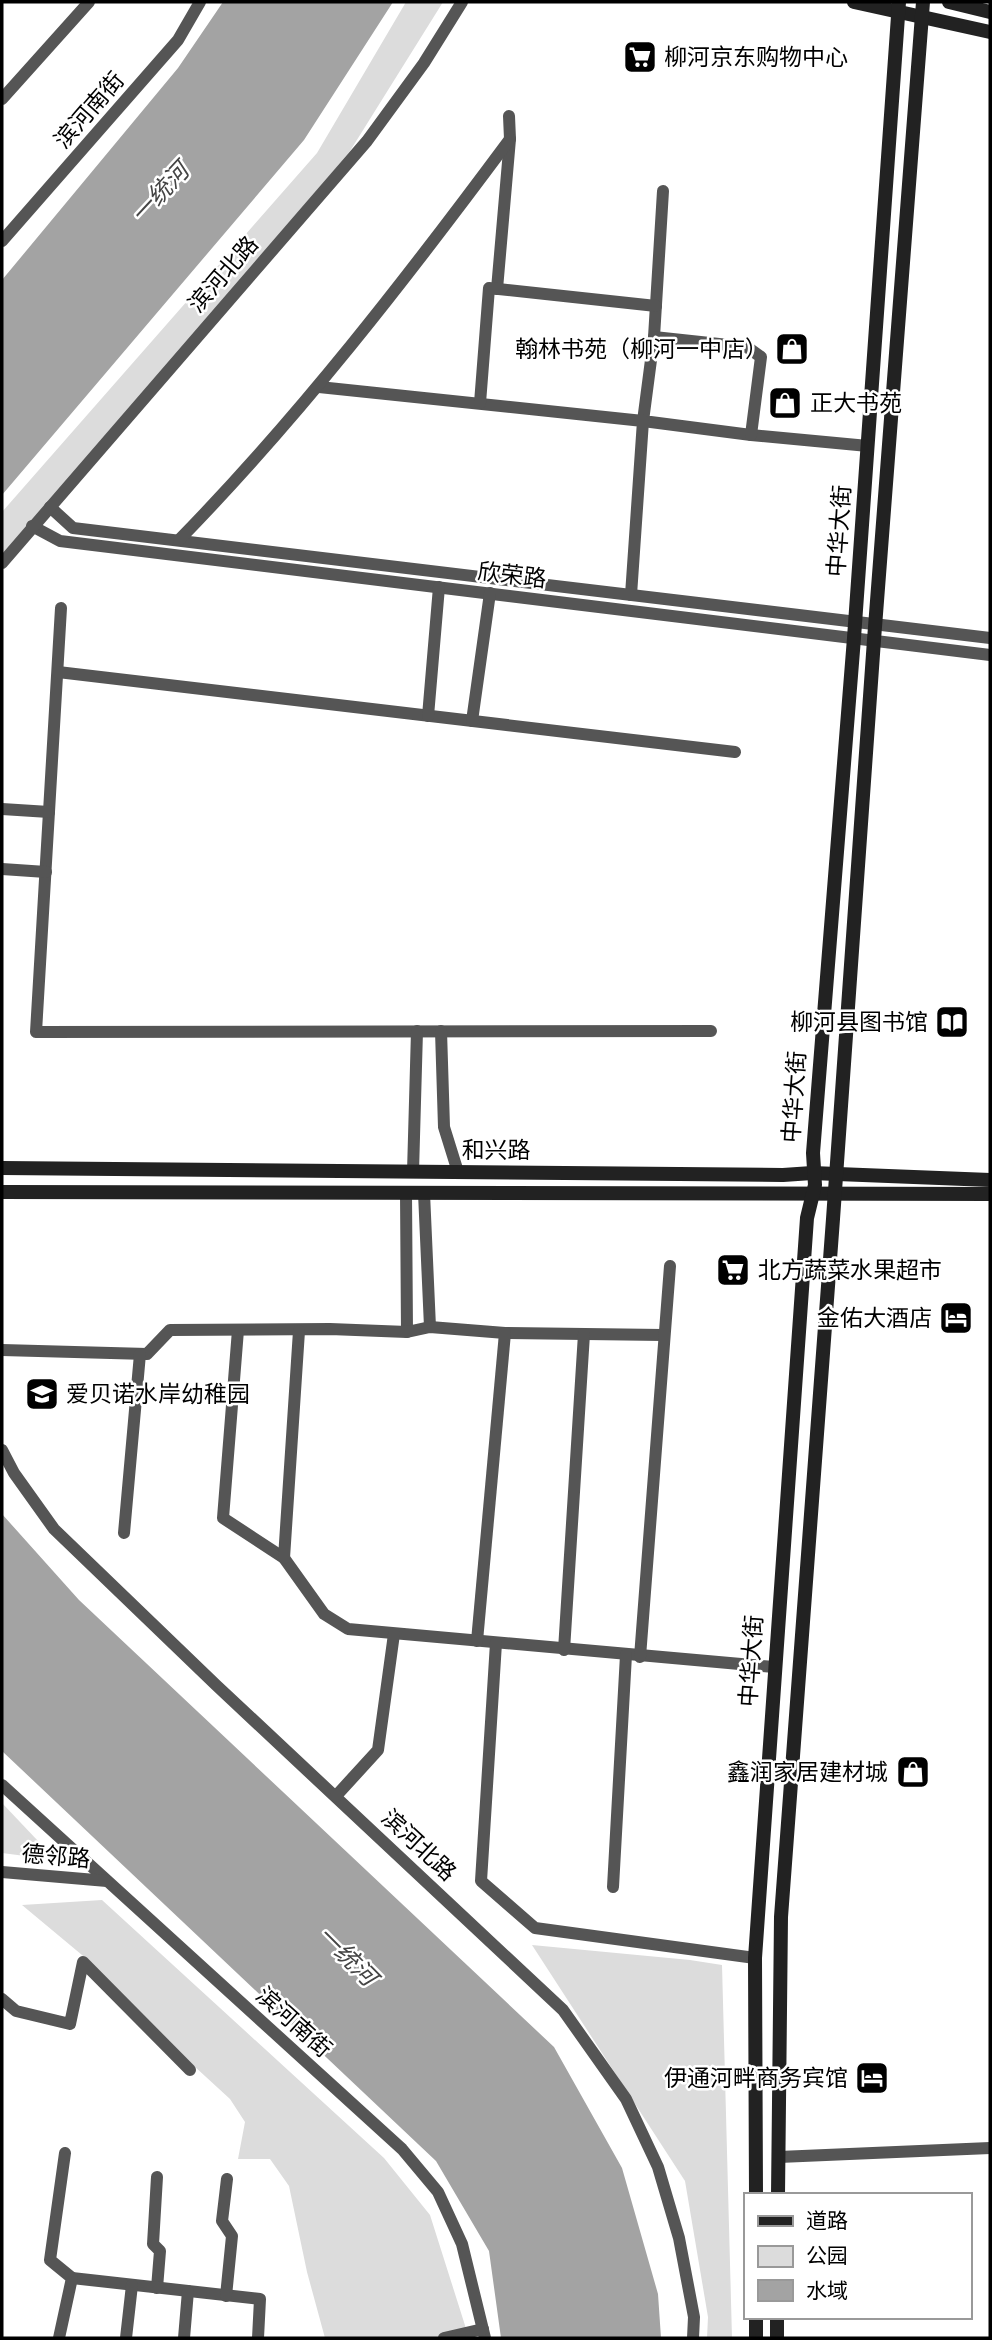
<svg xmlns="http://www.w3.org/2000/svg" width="992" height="2340" font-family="'Fira Sans Condensed','Noto Sans SC',sans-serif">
	<rect width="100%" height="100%" fill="#fff"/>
	<g fill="#dcdcdc">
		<polygon points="406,2 443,2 350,151 248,273 2,555 2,512 317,153"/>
		<polygon points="2,1803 56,1860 2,1853"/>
		<polygon points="102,1900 384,2158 430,2215 469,2338 325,2338 307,2272 289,2186 270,2159 238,2159 245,2122 230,2099 145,2021 88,1960 22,1905"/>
		<polygon points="532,1945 690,1960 722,1965 732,2338 707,2338 708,2317 685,2181"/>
	</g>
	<g fill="#a3a3a3">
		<polygon points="223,2 393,2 304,140 2,495 2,280 178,68"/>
		<polygon points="2,1514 79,1600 554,2047 622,2168 658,2294 661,2338 501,2338 489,2251 436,2161 2,1751"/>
	</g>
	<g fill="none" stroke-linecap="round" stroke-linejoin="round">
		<g stroke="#555" stroke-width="12">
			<polyline points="2,99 89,2"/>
			<polyline points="663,191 654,337 643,421 751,435 868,446"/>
			<polyline points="2,241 178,40 200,2"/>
			<polyline points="497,289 510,139 509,116"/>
			<polyline points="654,337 747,347 761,357 751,435"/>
			<polyline points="319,387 643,421 631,595"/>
			<polyline points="480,403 489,288 656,306"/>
			<polyline points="50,507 73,528 990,638"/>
			<polyline points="32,526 60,541 990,655"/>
			<path d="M179,540C300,416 406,279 510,139"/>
			<polyline points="2,563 367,141 424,63 462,2"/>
			<polyline points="61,608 36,1032 711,1031"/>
			<polyline points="58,672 735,752"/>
			<polyline points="428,716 439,587"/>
			<polyline points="472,721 490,593"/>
			<polyline points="2,809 49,812"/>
			<polyline points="2,869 46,872"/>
			<polyline points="441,1031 444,1127 458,1172"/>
			<polyline points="413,1172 417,1031"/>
			<polyline points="406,1193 407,1332"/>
			<polyline points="424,1193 430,1327"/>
			<polyline points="238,1330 223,1518 284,1558 324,1614 348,1629 774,1667"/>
			<polyline points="2,1350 147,1354 170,1330 330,1329 407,1332 430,1327 505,1333 663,1335"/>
			<polyline points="2,1450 14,1473 54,1529 216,1685 563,2010 626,2099 658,2167 679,2238 694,2317 693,2338"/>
			<polyline points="124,1533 140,1354"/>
			<polyline points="284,1558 299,1331"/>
			<polyline points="477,1641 505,1333"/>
			<polyline points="496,1643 481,1881 535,1928 755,1958"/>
			<polyline points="564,1650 584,1334"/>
			<polyline points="640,1657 670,1266"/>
			<polyline points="2,1785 402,2149 438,2192 462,2244 485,2338"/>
			<polyline points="336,1796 378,1750 394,1634"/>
			<polyline points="2,1872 107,1881"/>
			<polyline points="613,1887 626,1655"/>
			<polyline points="2,1999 16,2011 70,2024 83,1962 190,2070"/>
			<polyline points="779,2157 990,2148"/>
			<polyline points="157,2177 153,2244 160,2251 157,2288"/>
			<polyline points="72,2278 260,2299 258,2338"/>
			<polyline points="226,2296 232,2236 222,2221 227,2179"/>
			<polyline points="59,2338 72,2278 50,2260 65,2153"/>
			<polyline points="126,2338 132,2285"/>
			<polyline points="184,2338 188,2291"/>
			<polyline points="444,2338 483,2329"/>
		</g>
		<g stroke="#222" stroke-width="14">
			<polyline points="854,2 990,32"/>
			<polyline points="949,2 990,12"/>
			<polyline points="2,1168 783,1175 812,1173 990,1180"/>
			<polyline points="2,1192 990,1194"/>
			<polyline points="756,2195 755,1958 807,1218 815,1185 813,1153 854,638 899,2"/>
			<polyline points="778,2195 781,1917 833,1219 874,640 923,2"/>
			<polyline points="756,2317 756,2338"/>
			<polyline points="777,2338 777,2317"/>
		</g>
	</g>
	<defs>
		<symbol id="supermarket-square" viewBox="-11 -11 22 22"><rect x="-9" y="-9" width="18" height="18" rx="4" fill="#000" stroke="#fff"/><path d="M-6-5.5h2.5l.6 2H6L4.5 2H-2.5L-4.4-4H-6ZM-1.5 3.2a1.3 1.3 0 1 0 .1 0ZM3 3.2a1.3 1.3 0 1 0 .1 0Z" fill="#fff"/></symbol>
		<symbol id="shop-square" viewBox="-11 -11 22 22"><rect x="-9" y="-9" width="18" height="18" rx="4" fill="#000" stroke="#fff"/><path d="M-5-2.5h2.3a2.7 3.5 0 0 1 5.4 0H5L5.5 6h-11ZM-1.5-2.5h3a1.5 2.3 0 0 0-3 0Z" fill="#fff"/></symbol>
		<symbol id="library-square" viewBox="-11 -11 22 22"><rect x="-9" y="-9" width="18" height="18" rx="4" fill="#000" stroke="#fff"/><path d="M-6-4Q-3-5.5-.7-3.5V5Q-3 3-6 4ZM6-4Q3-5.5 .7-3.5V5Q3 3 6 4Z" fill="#fff"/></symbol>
		<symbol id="hotel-square" viewBox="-11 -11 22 22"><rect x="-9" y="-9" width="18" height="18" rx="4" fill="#000" stroke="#fff"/><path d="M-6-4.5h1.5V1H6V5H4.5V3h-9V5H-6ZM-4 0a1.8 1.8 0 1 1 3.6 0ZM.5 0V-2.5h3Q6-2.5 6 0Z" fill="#fff"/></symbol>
		<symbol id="school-square" viewBox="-11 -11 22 22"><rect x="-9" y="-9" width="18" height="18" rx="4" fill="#000" stroke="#fff"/><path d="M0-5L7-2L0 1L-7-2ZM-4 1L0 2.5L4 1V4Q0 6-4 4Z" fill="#fff"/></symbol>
	</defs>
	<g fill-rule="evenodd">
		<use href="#supermarket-square" x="621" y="38" width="38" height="38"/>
		<use href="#shop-square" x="773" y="330" width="38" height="38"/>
		<use href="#shop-square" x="766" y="384" width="38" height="38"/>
		<use href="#library-square" x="933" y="1003" width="38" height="38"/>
		<use href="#supermarket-square" x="714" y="1251" width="38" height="38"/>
		<use href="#hotel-square" x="937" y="1299" width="38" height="38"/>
		<use href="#school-square" x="23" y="1375" width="38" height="38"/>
		<use href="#shop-square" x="894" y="1753" width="38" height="38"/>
		<use href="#hotel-square" x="853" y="2059" width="38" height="38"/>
	</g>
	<g text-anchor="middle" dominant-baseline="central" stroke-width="5" stroke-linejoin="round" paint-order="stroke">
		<g font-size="23" fill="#000" stroke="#fff" text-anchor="end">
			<text x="664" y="57" text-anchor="start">柳河京东购物中心</text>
			<text x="768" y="349">翰林书苑（柳河一中店）</text>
			<text x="810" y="403" text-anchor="start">正大书苑</text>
			<text x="928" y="1022">柳河县图书馆</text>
			<text x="758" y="1270" text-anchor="start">北方蔬菜水果超市</text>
			<text x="932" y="1318">金佑大酒店</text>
			<text x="66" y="1394" text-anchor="start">爱贝诺水岸幼稚园</text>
			<text x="888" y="1772">鑫润家居建材城</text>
			<text x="848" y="2078">伊通河畔商务宾馆</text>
		</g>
		<g font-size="23" fill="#000" stroke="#fff">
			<text transform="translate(89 110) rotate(-49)">滨河南街</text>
			<text transform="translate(223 274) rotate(-49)">滨河北路</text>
			<text transform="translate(839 531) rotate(-86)">中华大街</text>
			<text transform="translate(512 575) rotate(7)">欣荣路</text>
			<text transform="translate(794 1097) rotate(-86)">中华大街</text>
			<text x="496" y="1150">和兴路</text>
			<text transform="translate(751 1661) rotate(-86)">中华大街</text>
			<text transform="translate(419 1845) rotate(43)">滨河北路</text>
			<text transform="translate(56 1856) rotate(5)">德邻路</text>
			<text transform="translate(294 2022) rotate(42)">滨河南街</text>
		</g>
		<g font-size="24" font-style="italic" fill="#444" stroke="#fff">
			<text transform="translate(160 193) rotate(-47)">一统河</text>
			<text transform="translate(347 1956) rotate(45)">一统河</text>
		</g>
	</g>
	<rect width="992" height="2340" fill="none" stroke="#000000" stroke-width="7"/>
	<rect x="744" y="2193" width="228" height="126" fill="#ffffff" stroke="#999999" stroke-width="2"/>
	<rect x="758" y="2216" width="35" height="10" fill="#222222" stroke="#999999" stroke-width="2"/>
	<text x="806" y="2228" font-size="21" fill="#000000">道路</text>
	<rect x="758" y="2246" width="35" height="21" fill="#dcdcdc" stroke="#999999" stroke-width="2"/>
	<text x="806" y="2263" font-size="21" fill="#000000">公园</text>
	<rect x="758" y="2280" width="35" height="21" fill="#a3a3a3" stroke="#999999" stroke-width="2"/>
	<text x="806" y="2298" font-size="21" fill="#000000">水域</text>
</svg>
